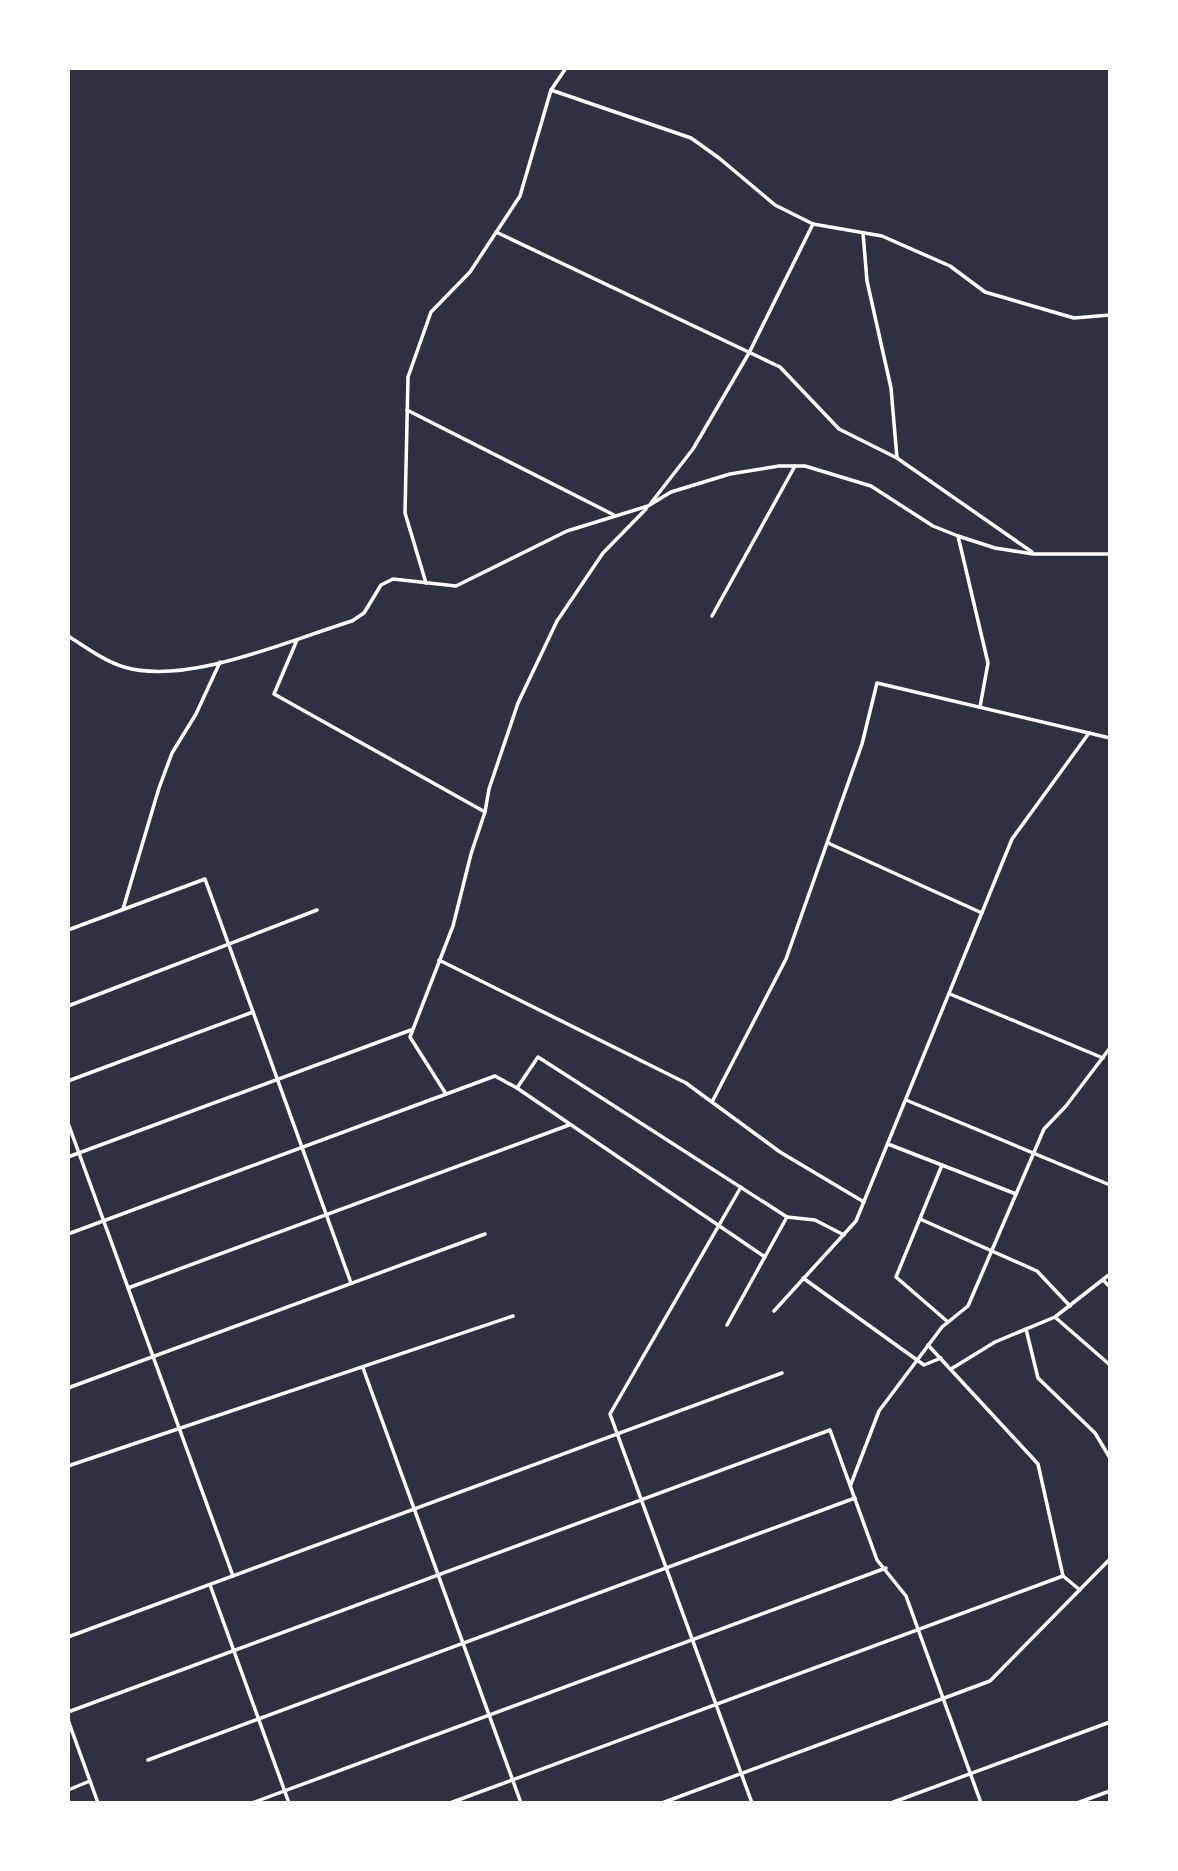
<svg xmlns="http://www.w3.org/2000/svg" width="1178" height="1871" font-family="'PT Sans',sans-serif">
	<rect width="100%" height="100%" fill="#2d3142"/>
	<g fill="none" stroke-linecap="round" stroke-linejoin="round">
		<g stroke="#fff" stroke-width="3.5">
			<polyline points="551,90 691,138 719,158 775,205 813,224 882,236 950,266 985,292 1074,318 1110,315"/>
			<polyline points="496,232 780,367 839,429 897,458 1032,552"/>
			<polyline points="863,233 867,281 891,388 897,458"/>
			<polyline points="407,410 614,515"/>
			<polyline points="651,503 693,449 749,353 813,224"/>
			<polyline points="958,536 988,663 980,707"/>
			<polyline points="426,583 405,513 408,377 431,312 470,272 520,196 551,90 566,68"/>
			<polyline points="712,616 795,466"/>
			<path d="M68,636C86,647 104,661 124,667C187,686 290,640 352,621L364,613L381,585L393,579L456,586L567,531L648,506L671,492L730,474L779,466H805L871,486L933,526L958,536L995,548L1033,554H1110"/>
			<polyline points="297,640 274,694 485,812"/>
			<polyline points="828,843 982,913"/>
			<polyline points="123,909 159,788 172,753 196,714 220,662"/>
			<polyline points="68,930 205,879 351,1283"/>
			<polyline points="439,960 686,1083 780,1152 864,1202"/>
			<polyline points="950,994 1103,1058"/>
			<polyline points="68,1006 317,910"/>
			<polyline points="68,1081 253,1012"/>
			<polyline points="517,1088 538,1057 787,1217 815,1220 844,1235"/>
			<polyline points="446,1094 410,1037 453,926 471,854 485,812 489,789 518,703 557,621 603,553 646,509"/>
			<polyline points="906,1100 1110,1185"/>
			<polyline points="712,1102 786,959 862,744 877,683 1110,738"/>
			<polyline points="68,1123 233,1576"/>
			<polyline points="888,1144 1016,1194"/>
			<polyline points="68,1157 411,1030"/>
			<polyline points="942,1165 896,1277 948,1322"/>
			<polyline points="741,1187 610,1414 752,1803"/>
			<polyline points="920,1219 1037,1271 1070,1306"/>
			<polyline points="68,1234 495,1076 517,1088 765,1257"/>
			<polyline points="803,1278 924,1365 941,1358"/>
			<polyline points="1104,1281 1110,1287"/>
			<polyline points="128,1288 569,1125"/>
			<polyline points="774,1311 856,1221 1012,839 1089,733"/>
			<polyline points="1056,1318 1110,1365"/>
			<polyline points="727,1325 787,1217"/>
			<polyline points="1026,1329 1038,1378 1095,1433 1110,1458"/>
			<polyline points="928,1345 1038,1464 1063,1576 1080,1590"/>
			<polyline points="363,1368 521,1803"/>
			<polyline points="951,1369 995,1342 1055,1317 1110,1274"/>
			<polyline points="68,1388 485,1234"/>
			<polyline points="68,1466 513,1316"/>
			<polyline points="851,1484 879,1411 942,1327 968,1306 1044,1129 1066,1106 1110,1048"/>
			<polyline points="210,1585 289,1803"/>
			<polyline points="68,1637 782,1373"/>
			<polyline points="68,1712 830,1430 877,1560 906,1596 981,1803"/>
			<polyline points="68,1720 98,1803"/>
			<polyline points="148,1760 855,1498"/>
			<polyline points="68,1790 90,1781"/>
			<polyline points="252,1803 886,1568"/>
			<polyline points="450,1803 1063,1576"/>
			<polyline points="662,1803 990,1681 1110,1559"/>
			<polyline points="891,1803 1110,1722"/>
			<polyline points="1077,1803 1110,1791"/>
		</g>
	</g>
	<rect width="1178" height="1871" fill="none" stroke="#ffffff" stroke-width="140"/>
</svg>
